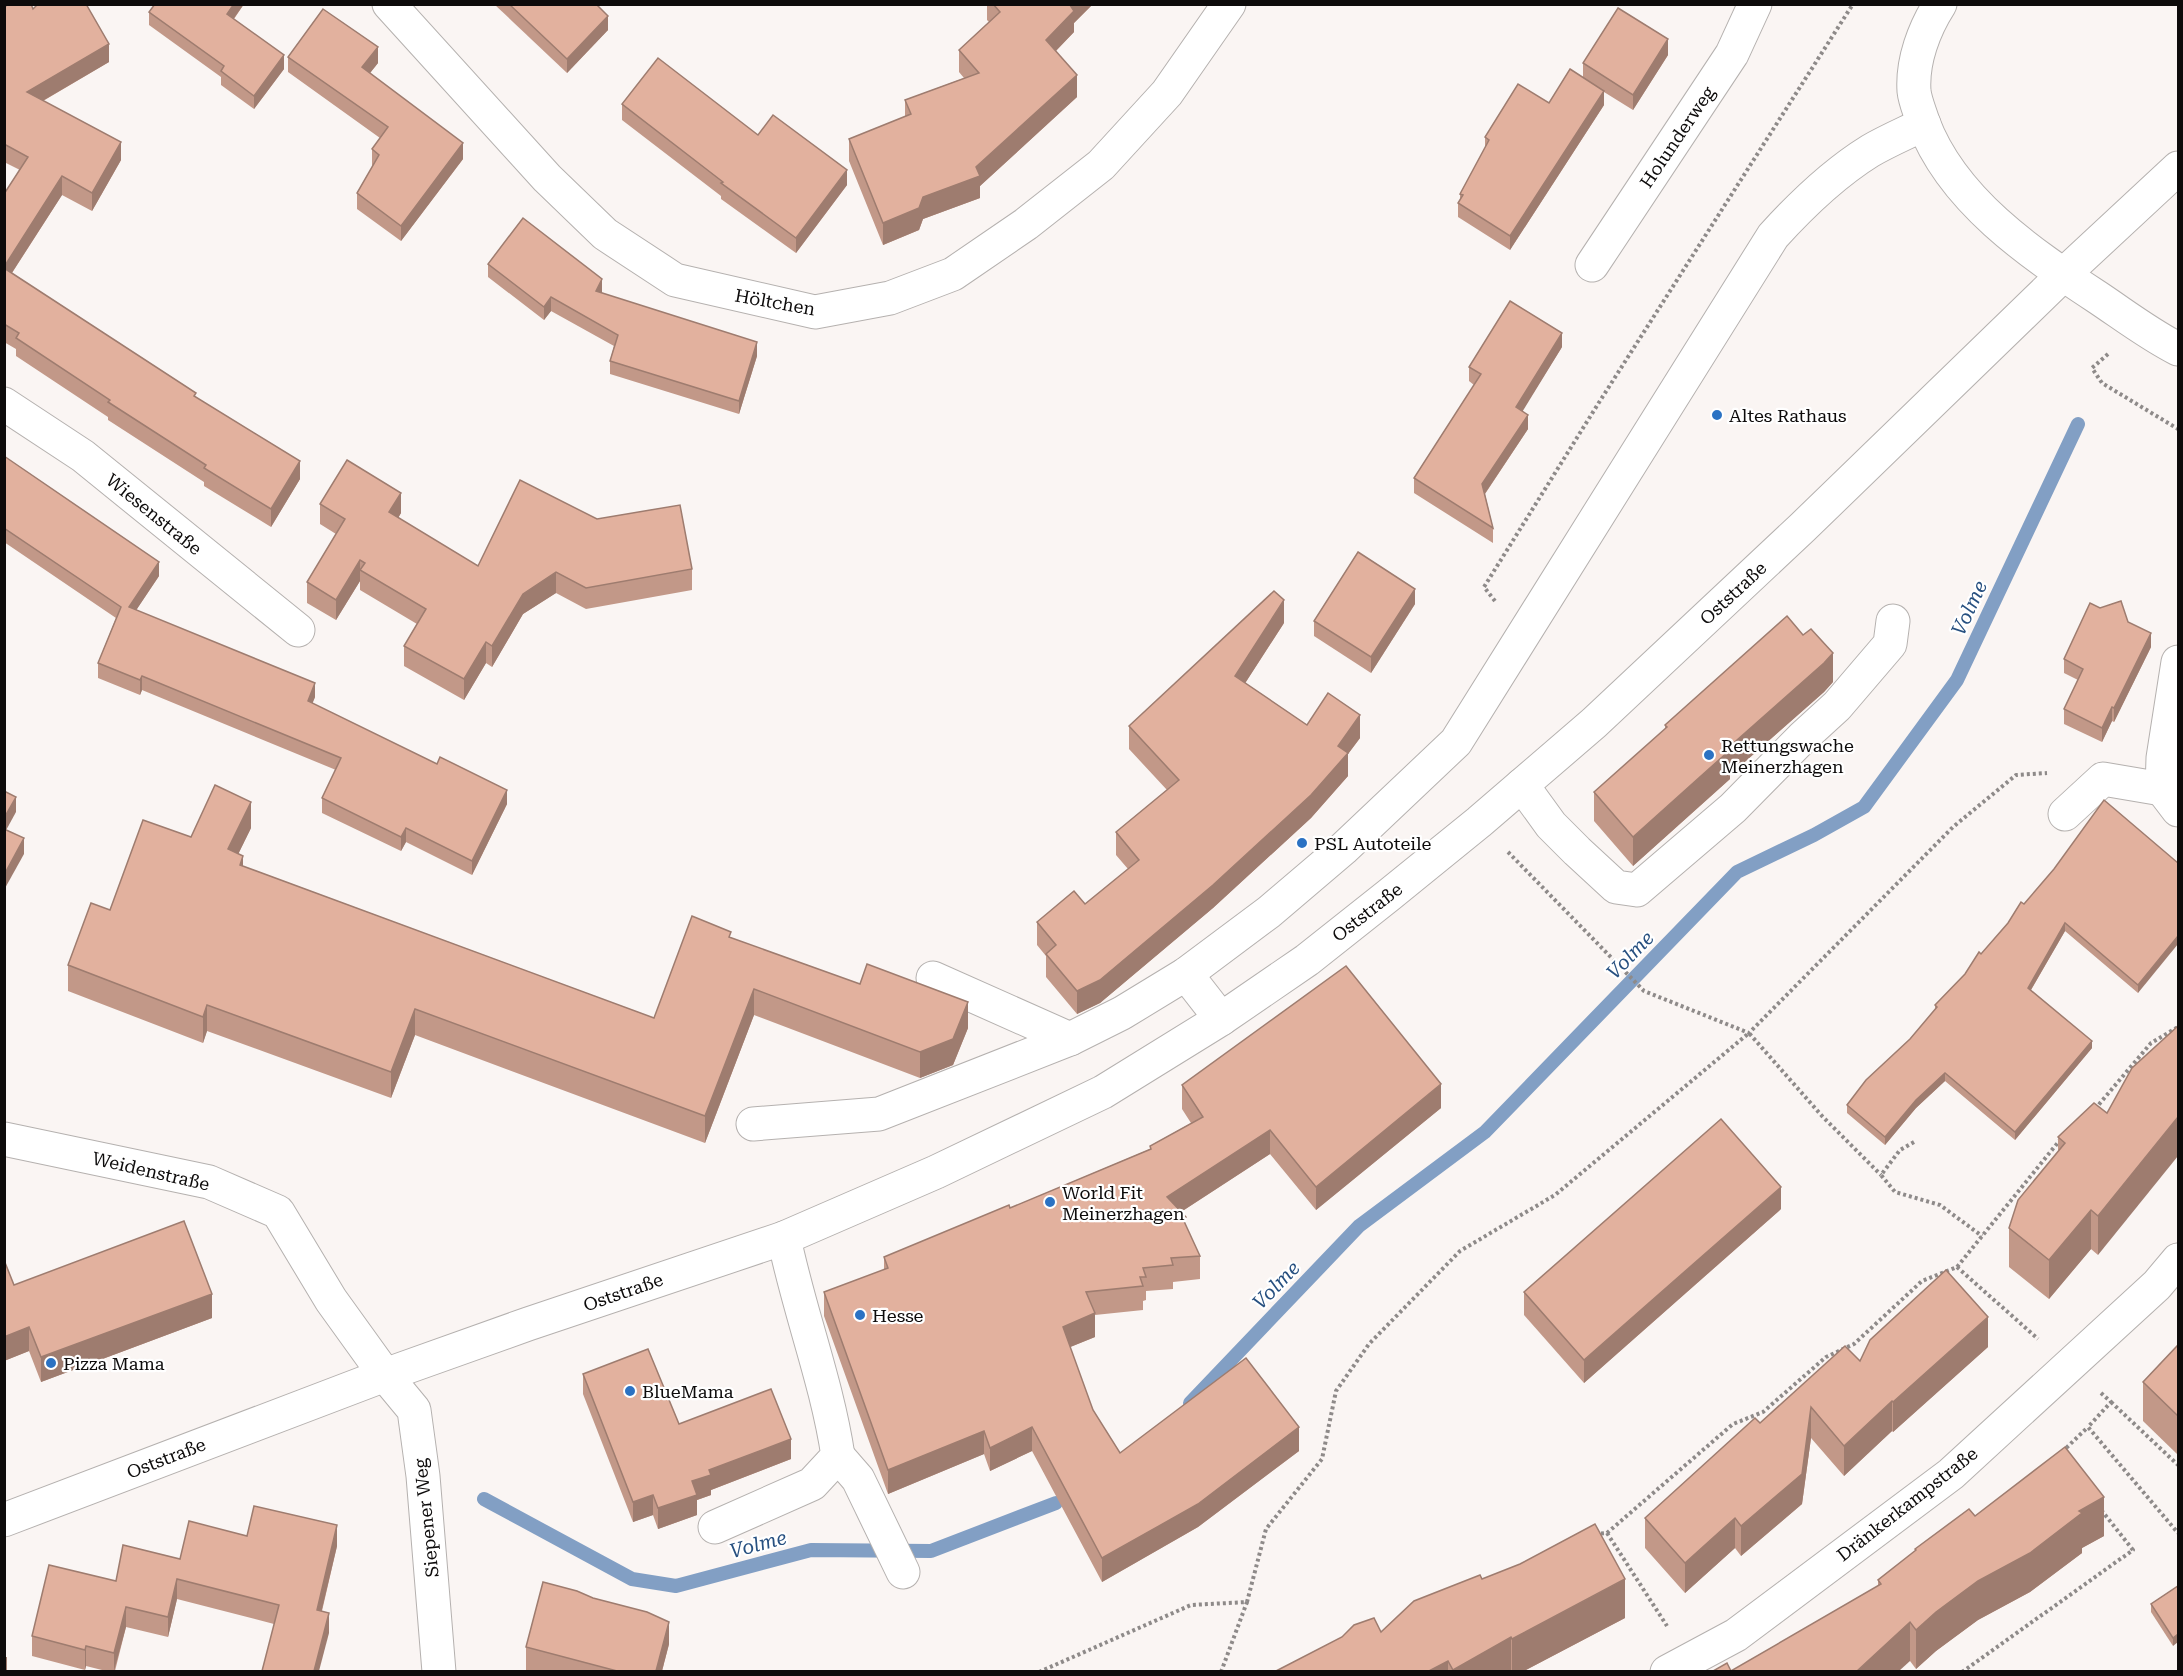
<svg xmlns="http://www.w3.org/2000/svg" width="2183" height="1676" font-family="'Roboto Serif',serif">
	<rect width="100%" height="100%" fill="#faf5f3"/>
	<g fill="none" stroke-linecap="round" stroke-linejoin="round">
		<g stroke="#829fc4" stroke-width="14">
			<polyline points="1190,1403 1359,1226 1485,1132 1737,872 1814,835 1864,807 1957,680 2078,424"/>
			<polyline points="484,1499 632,1579 676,1586 811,1550 931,1551 1056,1503"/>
		</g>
		<defs>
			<g id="minor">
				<polyline points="389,4 547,178 605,234 675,280 815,312 890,298 953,274 1026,224 1101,165 1167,93 1229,4"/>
				<path d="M1940,4C1924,29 1912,61 1914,91C1915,101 1920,112 1923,122C1952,200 2030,253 2097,297C2124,315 2150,335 2178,349"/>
				<polyline points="1592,265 1732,54 1755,4"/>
				<polyline points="4,404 83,456 298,630"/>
				<polyline points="2178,662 2163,758 2162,789 2178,810"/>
				<polyline points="1522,785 1551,825 1577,851 1616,887 1637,890 1733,808 1802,738 1837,706 1890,644 1893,621"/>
				<polyline points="2065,814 2103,779 2162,789"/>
				<polyline points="1186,974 1221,1019"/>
				<polyline points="933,978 1070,1039"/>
				<path d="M753,1124L879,1114L1070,1039L1122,1013L1186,974L1269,912L1343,849L1456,742L1773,236C1802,204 1833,174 1870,151C1887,141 1906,133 1924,124"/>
				<polyline points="4,1139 209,1182 278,1212 331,1300 385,1375 414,1410 423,1476 439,1672"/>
				<polyline points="838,1456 858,1479 903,1572"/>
				<path d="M715,1527L812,1484L838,1456C827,1382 799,1311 784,1238"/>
				<polyline points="1667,1672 1736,1635 1951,1474 2157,1285 2178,1260"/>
			</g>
			<polyline id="major" points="4,1520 385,1375 528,1324 784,1238 936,1172 1103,1092 1221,1019 1307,960 1389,895 1479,822 1594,723 1803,527 2063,275 2178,168"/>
		</defs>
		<use href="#minor" stroke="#b5b1af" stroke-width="35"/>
		<use href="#major" stroke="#b5b1af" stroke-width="35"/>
		<g stroke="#8e8a89" stroke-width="4" stroke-dasharray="3 3" stroke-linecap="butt">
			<polyline points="2108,354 2092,368 2102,383 2178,429"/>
			<polyline points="1495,601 1484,587 1598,404 1853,4"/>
			<polyline points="1508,852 1644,991 1749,1033 1953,827 2016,775 2047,773"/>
			<polyline points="2095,1109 2151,1043 2178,1027"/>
			<polyline points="1914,1142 1900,1150 1881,1175 1895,1192 1940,1205 1982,1236"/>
			<polyline points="1957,1267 2038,1339"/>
			<polyline points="2101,1393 2111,1402 2088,1427 2178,1533"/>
			<polyline points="2111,1402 2178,1465"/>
			<polyline points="2062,1452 2088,1427"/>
			<polyline points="1607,1533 1667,1626"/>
			<polyline points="1595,1534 1607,1533 1733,1424 1763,1412 1826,1357 1854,1344 1922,1281 1957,1267 2060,1140"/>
			<polyline points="1039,1672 1191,1605 1247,1602 1266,1529 1322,1459 1336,1391 1369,1344 1460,1251 1555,1195 1749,1033 1822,1116 1881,1175"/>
			<polyline points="1221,1672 1247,1602"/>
			<polyline points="1962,1672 2133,1550 2102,1511"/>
		</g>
		<use href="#minor" stroke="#fff" stroke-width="33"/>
		<use href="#major" stroke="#fff" stroke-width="33"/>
	</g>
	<g fill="#c29888">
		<polygon points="155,4 244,4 234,19 284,69 254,109 221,85 221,77 149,25 149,12"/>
		<polygon points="494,4 596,4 608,30 567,73"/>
		<polygon points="987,4 1093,4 1074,23 1074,32 1056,51 1077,97 980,186 980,198 923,219 919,230 883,245 849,161 849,139 905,117 905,100 964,78 959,72 959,50 989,22 987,20"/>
		<polygon points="4,7 33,9 109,62 43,101 121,160 92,211 62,195 12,273 196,398 300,479 271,527 204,486 204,482 108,420 108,417 16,356 16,349 4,342 4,194 20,170 4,162"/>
		<polygon points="1668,55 1633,110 1604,92 1604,105 1510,250 1458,217 1458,203 1460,200 1460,194 1485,148 1485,137 1549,103 1583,77 1583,63"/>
		<polygon points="288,57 378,63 370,73 463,159 401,241 357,209 357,193 373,166 372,165 372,149 380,138 288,72"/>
		<polygon points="622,104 758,135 847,185 796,253 721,199 721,196 622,120"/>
		<polygon points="488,264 602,293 757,356 739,414 610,374 610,361 614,346 551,311 544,320 488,277"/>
		<polygon points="1562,347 1522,411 1528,429 1485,494 1493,528 1493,543 1414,493 1414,478 1474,385 1469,381 1469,367"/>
		<polygon points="4,456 159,576 136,610 315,697 312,703 507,804 472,875 406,842 401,851 322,813 322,798 336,770 142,690 140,695 98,678 98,663 116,618 4,542"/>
		<polygon points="320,504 401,513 398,518 478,566 692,569 692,590 586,609 556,593 523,614 492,667 486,663 464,700 404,666 404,646 417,624 360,590 360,581 336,620 307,603 307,582 336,534 320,524"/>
		<polygon points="1415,604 1371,673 1314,636 1314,621"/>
		<polygon points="2128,622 2151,647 2114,722 2112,721 2102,742 2064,724 2064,709 2078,680 2064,673 2064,659"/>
		<polygon points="1284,623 1245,683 1307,725 1360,738 1348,754 1348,776 1311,818 1213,908 1100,1003 1077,1014 1046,977 1046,956 1037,945 1037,922 1085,904 1128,869 1116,855 1116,832 1167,790 1129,749 1129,726"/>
		<polygon points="1833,682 1824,692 1730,775 1730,779 1633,866 1594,821 1594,792 1665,729 1665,725"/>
		<polygon points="251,828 238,854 243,866 654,1018 731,938 968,1028 953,1065 920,1078 754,1015 705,1143 415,1035 391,1098 207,1031 203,1043 68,991 68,965 110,910 191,837"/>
		<polygon points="2178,863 2138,993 2065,931 2031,990 2092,1048 2015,1140 1945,1081 1916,1108 1885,1145 1847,1113 1847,1105 1910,1039 1935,1010 1935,1005 1965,974 1981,954"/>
		<polygon points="1182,1085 1441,1108 1316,1210 1270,1154 1181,1212 1186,1227 1200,1256 1200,1279 1173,1282 1173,1289 1146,1291 1146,1300 1143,1301 1143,1310 1095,1315 1095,1337 1070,1347 1093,1410 1120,1453 1299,1451 1198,1527 1102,1582 1032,1451 990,1471 984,1454 888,1494 824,1316 824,1292 884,1270 884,1257 1010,1208 1150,1149 1150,1146 1191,1123 1182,1109"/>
		<polygon points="2107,1113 2098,1255 2091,1249 2049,1299 2009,1267 2009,1228 2058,1152 2058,1137"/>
		<polygon points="1781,1209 1584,1383 1524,1315 1524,1292"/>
		<polygon points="4,1260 14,1285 212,1318 41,1382 29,1351 4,1361"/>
		<polygon points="2178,1345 2178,1455 2143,1421 2143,1382"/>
		<polygon points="1988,1347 1893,1432 1892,1431 1844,1476 1811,1438 1802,1504 1741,1556 1735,1548 1685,1593 1645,1548 1645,1518 1760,1423 1860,1361"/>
		<polygon points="583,1374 679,1424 791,1459 711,1490 711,1495 697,1500 697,1515 658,1529 653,1515 633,1522 583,1394"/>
		<polygon points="1975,1516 2104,1536 2082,1548 2082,1553 2030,1592 1978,1620 1936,1651 1916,1669 1910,1661 1731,1671 1878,1586 1878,1580 1915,1551 1915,1549"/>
		<polygon points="247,1536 337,1546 322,1611 329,1633 274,1624 177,1599 168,1637 126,1627 115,1671 106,1671 86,1666 85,1670 32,1656 32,1636 116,1581"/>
		<polygon points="1482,1579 1625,1618 1524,1671 1276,1671 1342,1637 1381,1632"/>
		<polygon points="2178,1586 2173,1646 2151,1612 2151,1604"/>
		<polygon points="669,1644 662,1671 532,1671 526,1670 526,1647"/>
	</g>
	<g fill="#9e7c6f">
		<polygon points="234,4 244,4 227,28 227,14"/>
		<polygon points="1071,4 1093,4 1074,23 1074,32 1046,61 1046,40"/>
		<polygon points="608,16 608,30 567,73 567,59"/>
		<polygon points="1668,39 1668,55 1633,110 1633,95"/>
		<polygon points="109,44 109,62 27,110 27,92"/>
		<polygon points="378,47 378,63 362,83 362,67"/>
		<polygon points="284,55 284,69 254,109 254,96"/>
		<polygon points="1077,75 1077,97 980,186 980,198 923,219 919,230 883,245 883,223 923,197 976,167"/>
		<polygon points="1604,91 1604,105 1510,250 1510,236"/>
		<polygon points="121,142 121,160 92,211 92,193"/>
		<polygon points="463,143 463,159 401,241 401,226"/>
		<polygon points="847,170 847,185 796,253 796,238"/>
		<polygon points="62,176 62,195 4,285 4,267"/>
		<polygon points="602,279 602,293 596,305 596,291"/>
		<polygon points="551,297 551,311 544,320 544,307"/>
		<polygon points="1562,333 1562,347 1516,422 1516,407"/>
		<polygon points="757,342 757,356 739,414 739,401"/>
		<polygon points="1528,415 1528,429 1482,498 1482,484"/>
		<polygon points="300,461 300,479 271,527 271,509"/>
		<polygon points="401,493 401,513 389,533 389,512"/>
		<polygon points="360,560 360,581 336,620 336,600"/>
		<polygon points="159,562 159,576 129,621 129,607"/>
		<polygon points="556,572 556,593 523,614 492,667 492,646 523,594"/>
		<polygon points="1415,589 1415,604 1371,673 1371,657"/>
		<polygon points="1284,600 1284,623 1235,699 1235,676"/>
		<polygon points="2151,633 2151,647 2114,722 2114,708"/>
		<polygon points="486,642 486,663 464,700 464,679"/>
		<polygon points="1833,653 1833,682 1824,692 1730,775 1730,779 1633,866 1633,837 1728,748"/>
		<polygon points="142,676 142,690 140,695 140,680"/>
		<polygon points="315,683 315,697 308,715 308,701"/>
		<polygon points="2112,707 2112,721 2102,742 2102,728"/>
		<polygon points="1360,715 1360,738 1348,754 1348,776 1311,818 1213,908 1100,1003 1077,1014 1077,991 1338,746"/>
		<polygon points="507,790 507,804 472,875 472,861"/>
		<polygon points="16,797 16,812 4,834 4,818"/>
		<polygon points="251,802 251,828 228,875 228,849"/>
		<polygon points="406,828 406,842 401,851 401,837"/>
		<polygon points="24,838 24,854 4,890 4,875"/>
		<polygon points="243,856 243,882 240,865"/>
		<polygon points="2065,923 2065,931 2028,995 2028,988"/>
		<polygon points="2178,936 2178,944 2138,993 2138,985"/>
		<polygon points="754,989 754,1015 705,1143 705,1116"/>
		<polygon points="968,1002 968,1028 953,1065 920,1078 920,1052"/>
		<polygon points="207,1005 207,1031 203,1043 203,1017"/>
		<polygon points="415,1009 415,1035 391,1098 391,1072"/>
		<polygon points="2092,1041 2092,1048 2015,1140 2015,1132"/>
		<polygon points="1945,1073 1945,1081 1916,1108 1885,1145 1885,1137 1916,1100"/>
		<polygon points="1441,1084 1441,1108 1316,1210 1316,1187"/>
		<polygon points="2178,1117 2178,1156 2098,1255 2098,1216"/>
		<polygon points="1270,1130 1270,1154 1167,1221 1167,1197"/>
		<polygon points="1781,1187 1781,1209 1584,1383 1584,1360"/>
		<polygon points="2091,1210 2091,1249 2049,1299 2049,1260"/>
		<polygon points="212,1294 212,1318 41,1382 41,1357"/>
		<polygon points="1095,1313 1095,1337 1063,1350 1063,1327"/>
		<polygon points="1988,1317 1988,1347 1893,1432 1893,1402"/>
		<polygon points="29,1327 29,1351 4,1361 4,1337"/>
		<polygon points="1892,1401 1892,1431 1844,1476 1844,1446"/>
		<polygon points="1811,1407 1811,1438 1802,1504 1741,1556 1741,1526"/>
		<polygon points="1032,1427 1032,1451 990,1471 990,1448"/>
		<polygon points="1299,1427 1299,1451 1198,1527 1102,1582 1102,1558"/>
		<polygon points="984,1431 984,1454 888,1494 888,1470"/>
		<polygon points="791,1439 791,1459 711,1490 711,1495 697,1500 697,1515 658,1529 658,1508 692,1481 709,1470"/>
		<polygon points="653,1495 653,1515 633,1522 633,1502"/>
		<polygon points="2104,1497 2104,1536 2082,1548 2082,1553 2030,1592 1978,1620 1936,1651 1916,1669 1916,1630 1936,1612 1978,1581 2079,1511"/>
		<polygon points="1735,1518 1735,1548 1685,1593 1685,1563"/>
		<polygon points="337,1525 337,1546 317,1630 317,1610"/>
		<polygon points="177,1579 177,1599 168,1637 168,1617"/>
		<polygon points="1625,1579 1625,1618 1524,1671 1512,1671 1512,1639"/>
		<polygon points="126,1607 126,1627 114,1671 114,1653"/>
		<polygon points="329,1613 329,1633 319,1671 314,1671"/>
		<polygon points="669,1622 669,1644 662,1671 656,1671"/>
		<polygon points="1910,1622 1910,1661 1899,1671 1857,1671"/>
		<polygon points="2178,1634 2178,1642 2173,1646 2173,1638"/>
		<polygon points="1511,1637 1511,1671 1453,1671 1453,1670"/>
		<polygon points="86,1646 86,1666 85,1670 85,1650"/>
		<rect x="4" y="1657" width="3" height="14"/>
		<polygon points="1448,1661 1448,1671 1429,1671"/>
	</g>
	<g fill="#e2b19e" stroke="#9e7c6f" stroke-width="1.5">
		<polygon points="9,4 31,4 33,9 38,4 86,4 109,44 27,92 121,142 92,193 62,176 4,267 4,194 28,157 4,144 4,7"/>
		<polygon points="155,4 234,4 227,14 284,55 254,96 221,71 224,66 149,12"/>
		<polygon points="509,4 596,4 608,16 567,59"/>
		<polygon points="993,4 1071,4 1070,5 1074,11 1046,40 1077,75 976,167 980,176 923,197 919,208 883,223 849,139 911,114 905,100 979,73 959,50 1000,12"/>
		<polygon points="1618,8 1668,39 1633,95 1583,63"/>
		<polygon points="323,9 378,47 362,67 463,143 401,226 357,193 379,155 372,149 388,127 288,57"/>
		<polygon points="658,58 758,135 773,115 847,170 796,238 721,183 723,182 622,104"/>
		<polygon points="1570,69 1604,91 1510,236 1458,203 1463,195 1460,194 1489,140 1485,137 1518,84 1549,103"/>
		<polygon points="523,218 602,279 596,291 757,342 739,401 610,361 618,335 551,297 544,307 488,264"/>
		<polygon points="4,268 196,393 194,396 300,461 271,509 204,468 206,465 108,402 110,400 16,338 19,333 4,324"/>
		<polygon points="1510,301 1562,333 1516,407 1528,415 1482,484 1493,528 1414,478 1481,374 1469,367"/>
		<polygon points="4,456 159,562 129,607 315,683 308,701 437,764 440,757 507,790 472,861 406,828 401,837 322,798 341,758 142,676 140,680 98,663 121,607 4,528"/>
		<polygon points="347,460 401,493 389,512 478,566 520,480 597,519 680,505 692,569 586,588 556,572 523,594 492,646 486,642 464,679 404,646 426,609 360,570 365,563 360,560 336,600 307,582 345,519 320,504"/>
		<polygon points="1358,552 1415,589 1371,657 1314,621"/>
		<polygon points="1274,591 1284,600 1235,676 1307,725 1328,693 1360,715 1338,746 1348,753 1311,795 1213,885 1100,980 1077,991 1046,954 1056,945 1037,922 1074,891 1085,904 1139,860 1116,832 1179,780 1129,726"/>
		<polygon points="2121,601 2128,622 2151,633 2114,708 2112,707 2102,728 2064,709 2083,669 2064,659 2090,603 2100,608"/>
		<polygon points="1787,616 1803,635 1811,629 1833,653 1824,663 1728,748 1730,750 1633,837 1594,792 1667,727 1665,725"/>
		<polygon points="215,785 251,802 228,849 243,856 240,865 654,1018 692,916 731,932 729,937 860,984 867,964 968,1002 953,1039 920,1052 754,989 705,1116 415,1009 391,1072 207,1005 203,1017 68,965 91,903 110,910 143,820 191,837"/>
		<polygon points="4,791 16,797 4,818"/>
		<polygon points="2104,800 2178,863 2178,936 2138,985 2065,923 2028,988 2092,1041 2015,1132 1945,1073 1916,1100 1885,1137 1847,1105 1866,1080 1910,1039 1937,1007 1935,1005 1965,974 1979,952 1981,954 2008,923 2021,902 2024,904 2054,869"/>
		<polygon points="4,829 24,838 4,875"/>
		<polygon points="1346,966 1441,1084 1316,1187 1270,1130 1167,1197 1186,1217 1183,1219 1200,1256 1171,1258 1173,1265 1143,1268 1146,1277 1140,1277 1143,1286 1086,1292 1095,1313 1063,1327 1093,1410 1120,1453 1246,1358 1299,1427 1198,1504 1102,1558 1032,1427 990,1448 984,1431 888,1470 824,1292 888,1268 884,1257 1009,1205 1010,1208 1151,1149 1150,1146 1203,1117 1182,1085"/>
		<polygon points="2178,1026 2178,1117 2098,1216 2091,1210 2049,1260 2009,1228 2018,1200 2065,1143 2058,1137 2094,1103 2107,1113 2132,1068"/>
		<polygon points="1721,1119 1781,1187 1584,1360 1524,1292"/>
		<polygon points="184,1221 212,1294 41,1357 29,1327 4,1337 4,1260 14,1285"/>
		<polygon points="1946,1270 1988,1317 1893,1402 1892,1401 1844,1446 1811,1407 1802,1474 1741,1526 1735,1518 1685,1563 1645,1518 1755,1418 1760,1423 1845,1346 1860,1361 1870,1340"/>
		<polygon points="2178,1345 2178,1416 2143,1382"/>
		<polygon points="648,1349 679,1424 771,1389 791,1439 709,1470 711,1475 692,1481 697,1495 658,1508 653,1495 633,1502 583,1374"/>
		<polygon points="2065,1447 2104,1497 2079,1511 2082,1513 2030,1553 1978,1581 1936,1612 1916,1630 1910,1622 1857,1671 1713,1671 1727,1663 1731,1671 1881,1584 1878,1580 1916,1550 1915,1549 1969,1509 1975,1516"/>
		<polygon points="254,1506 337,1525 317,1610 329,1613 314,1671 262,1671 279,1605 177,1579 168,1617 126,1607 114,1653 86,1646 85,1650 32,1636 49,1565 116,1581 123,1545 180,1559 189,1521 247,1536"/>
		<polygon points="1595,1524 1625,1579 1512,1639 1511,1637 1453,1670 1448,1661 1429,1671 1276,1671 1342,1637 1354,1625 1374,1618 1381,1632 1414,1601 1480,1575 1482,1579 1520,1564"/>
		<polygon points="543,1582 577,1591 593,1598 647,1612 669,1622 656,1671 617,1671 526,1647"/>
		<polygon points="2178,1586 2178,1634 2173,1638 2151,1604"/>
	</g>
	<g fill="#2b72c3" stroke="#fff" stroke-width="2">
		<circle cx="1717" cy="415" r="6"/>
		<circle cx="1709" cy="755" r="6"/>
		<circle cx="1302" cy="843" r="6"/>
		<circle cx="1050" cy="1202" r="6"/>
		<circle cx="860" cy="1315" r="6"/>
		<circle cx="51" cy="1363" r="6"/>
		<circle cx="630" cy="1391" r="6"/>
	</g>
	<g text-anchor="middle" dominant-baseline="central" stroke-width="4.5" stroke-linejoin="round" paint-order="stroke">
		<g font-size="18" fill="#0d0b0b" stroke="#fff">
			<text transform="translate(1677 137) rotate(-56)">Holunderweg</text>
			<text transform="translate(775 302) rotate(10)">Höltchen</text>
			<text transform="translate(154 514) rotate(39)">Wiesenstraße</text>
			<text transform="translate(1733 593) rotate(-43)">Oststraße</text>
			<text transform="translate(1367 912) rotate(-38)">Oststraße</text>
			<text transform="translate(151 1171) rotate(13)">Weidenstraße</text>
			<text transform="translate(623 1292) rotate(-19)">Oststraße</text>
			<text transform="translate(166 1458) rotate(-21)">Oststraße</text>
			<text transform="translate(1907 1504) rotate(-38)">Dränkerkampstraße</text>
			<text transform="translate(426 1518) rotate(-96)">Siepener Weg</text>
		</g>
		<g font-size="18" fill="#0d0b0b" stroke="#fff" text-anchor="start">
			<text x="1729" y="415">Altes Rathaus</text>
			<text x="1721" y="745">Rettungswache<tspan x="1721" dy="21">Meinerzhagen</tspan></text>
			<text x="1314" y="843">PSL Autoteile</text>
			<text x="1062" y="1192">World Fit<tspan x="1062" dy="21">Meinerzhagen</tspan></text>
			<text x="872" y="1315">Hesse</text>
			<text x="63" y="1363">Pizza Mama</text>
			<text x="642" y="1391">BlueMama</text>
		</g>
		<g font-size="20" font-style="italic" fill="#275080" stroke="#fff">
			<text transform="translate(1969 608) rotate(-65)">Volme</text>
			<text transform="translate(1630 955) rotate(-46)">Volme</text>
			<text transform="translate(1276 1285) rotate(-46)">Volme</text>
			<text transform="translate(758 1544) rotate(-15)">Volme</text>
		</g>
	</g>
	<rect width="2183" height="1676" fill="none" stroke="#0d0b0b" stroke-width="12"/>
</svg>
